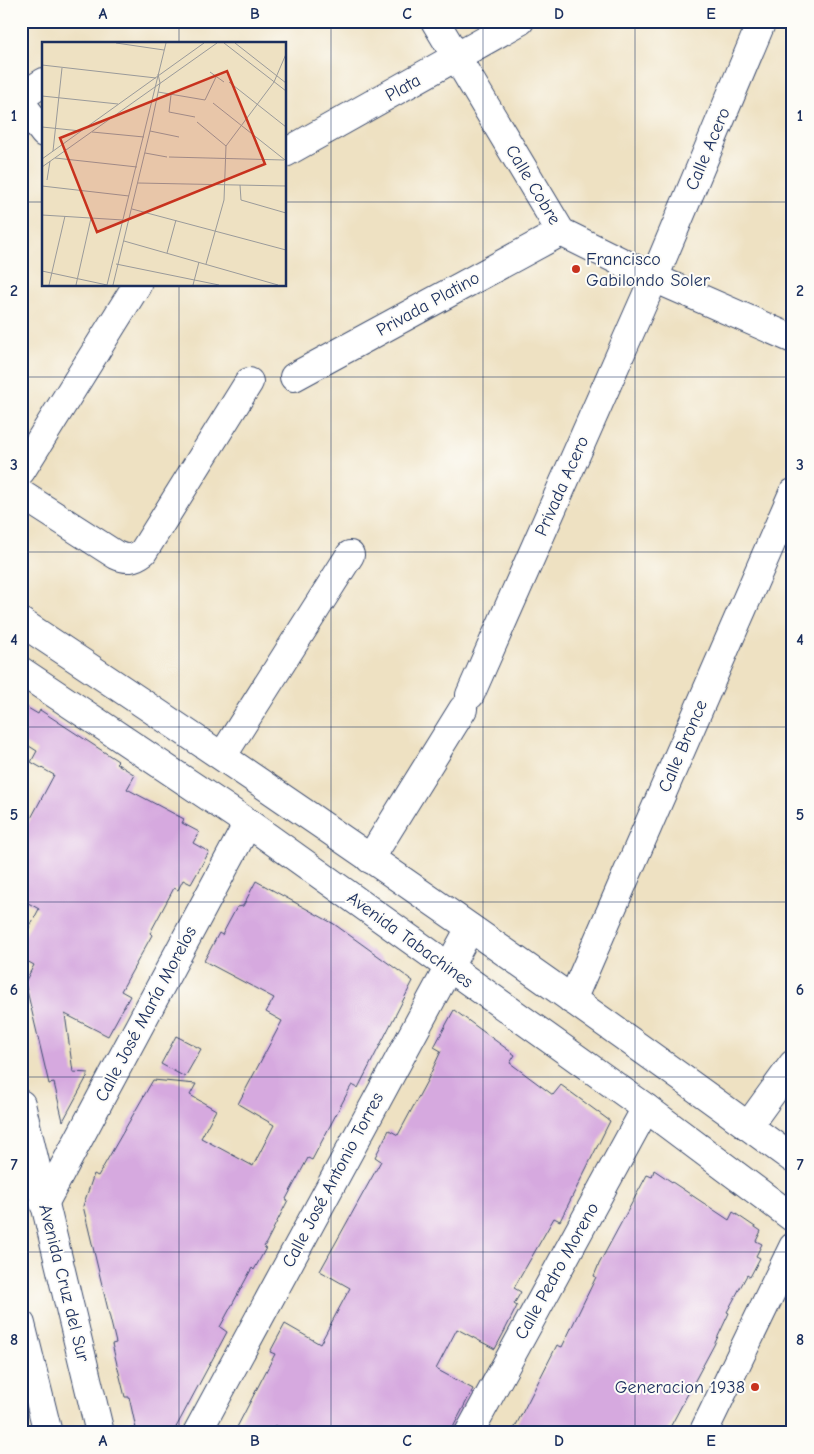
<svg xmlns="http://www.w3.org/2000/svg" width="814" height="1454" font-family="'Comic Neue',sans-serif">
	<rect width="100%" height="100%" fill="#fdfcf7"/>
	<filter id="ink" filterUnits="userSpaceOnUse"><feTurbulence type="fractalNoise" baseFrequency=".02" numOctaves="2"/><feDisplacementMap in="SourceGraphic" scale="10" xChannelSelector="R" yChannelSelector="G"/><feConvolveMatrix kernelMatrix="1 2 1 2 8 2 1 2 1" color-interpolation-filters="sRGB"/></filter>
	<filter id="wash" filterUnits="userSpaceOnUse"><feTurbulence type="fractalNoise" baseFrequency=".0096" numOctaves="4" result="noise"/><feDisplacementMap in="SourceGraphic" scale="20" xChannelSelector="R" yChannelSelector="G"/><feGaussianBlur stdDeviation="1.12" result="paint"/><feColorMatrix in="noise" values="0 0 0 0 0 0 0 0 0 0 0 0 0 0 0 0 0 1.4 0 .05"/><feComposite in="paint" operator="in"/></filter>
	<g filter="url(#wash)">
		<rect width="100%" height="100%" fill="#eee1c2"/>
		<g id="blocks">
			<g fill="#d6a9df">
				<polygon points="21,704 38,714 40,710 118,761 116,763 135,775 127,789 184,819 182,823 199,832 193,843 209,852 191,884 183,880 178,890 174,888 150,933 152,935 121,991 130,996 108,1036 65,1014 73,1072 89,1073 63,1121 54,1083 49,1084 25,982 34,965 25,960 21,943 39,909 21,899 21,837 54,775 31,762 37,751 21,741"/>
				<polygon points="256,881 334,924 413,981 358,1088 352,1085 350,1088 312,1160 308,1158 286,1199 288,1200 264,1247 266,1248 254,1270 252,1268 220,1327 227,1332 173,1433 137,1433 129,1397 125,1397 112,1344 116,1343 83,1206 94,1174 98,1176 153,1080 196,1084 190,1095 216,1110 201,1138 253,1166 274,1125 238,1104 282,1021 266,1012 274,998 204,961 219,933 222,935 237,907 243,906"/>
				<polygon points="454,1010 515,1055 510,1063 553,1095 561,1085 610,1121 560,1221 554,1218 514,1288 521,1292 514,1304 517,1306 503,1334 495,1349 457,1329 436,1369 473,1389 450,1433 289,1433 275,1425 271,1433 234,1433 275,1354 270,1352 285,1324 320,1344 350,1288 320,1271 381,1161 375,1157 389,1130 398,1135 428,1079 441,1051 434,1047"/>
				<polygon points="176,1036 201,1049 185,1077 161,1064"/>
				<polygon points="654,1170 729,1220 733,1212 761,1231 756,1241 762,1244 756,1256 760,1258 750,1277 747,1275 727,1312 729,1313 714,1345 667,1433 512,1433 557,1345 562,1347 596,1277 594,1276 599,1264 647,1175 652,1177"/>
			</g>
		</g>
	</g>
	<g filter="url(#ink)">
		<use href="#blocks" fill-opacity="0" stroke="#3b4a6d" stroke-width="1"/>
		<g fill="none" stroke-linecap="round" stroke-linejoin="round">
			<defs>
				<g id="street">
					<polyline points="435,21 561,232 654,278 793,339"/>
					<polyline points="21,97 44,82"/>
					<polyline points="21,103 44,133"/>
					<polyline points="285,153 520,21"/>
					<polyline points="294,377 561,232"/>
					<polyline points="21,471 137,285"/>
					<path d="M21,494L116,555C127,560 134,559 143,552L249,382"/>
					<polyline points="470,695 654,278 762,21"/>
					<polyline points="223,755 350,555"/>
					<polyline points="370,859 463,709"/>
					<polyline points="572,1000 793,493"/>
					<polyline points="748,1126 793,1064"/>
					<polyline points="44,1204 248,823"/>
					<polyline points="197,1433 470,928"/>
					<polyline points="469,1433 646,1108"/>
					<polyline points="703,1433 793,1247"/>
				</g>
				<g id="secondary">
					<path d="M21,622C282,795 540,973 793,1159"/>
					<polyline points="21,671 248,823 646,1108 793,1218"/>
					<polyline points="21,1104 100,1433"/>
					<polyline points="21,1324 48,1433"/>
				</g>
			</defs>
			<use href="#street" stroke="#3b4a6d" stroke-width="30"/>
			<use href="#secondary" stroke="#3b4a6d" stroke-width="30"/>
			<use href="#street" stroke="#fff" stroke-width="28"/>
			<use href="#secondary" stroke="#fff" stroke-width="28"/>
		</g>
	</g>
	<path fill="none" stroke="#1b2f5e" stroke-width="1" stroke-opacity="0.55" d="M179,21V44M331,21V1433M483,21V1433M635,21V1433M21,202H44M285,202H793M179,285V1433M21,377H793M21,552H793M21,727H793M21,902H793M21,1077H793M21,1252H793"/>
	<g fill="#c8321e" stroke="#fdfcf7" stroke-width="2">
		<circle cx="576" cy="269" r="5"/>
		<circle cx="755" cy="1387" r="5"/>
	</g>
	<g text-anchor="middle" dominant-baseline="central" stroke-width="4" stroke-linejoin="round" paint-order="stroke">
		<g font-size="18" fill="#1b2f5e" stroke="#fdfcf7">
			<text transform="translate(403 88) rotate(-29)">Plata</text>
			<text transform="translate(708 149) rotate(-67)">Calle Acero</text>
			<text transform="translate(533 185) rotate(59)">Calle Cobre</text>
			<text transform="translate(428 304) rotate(-29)">Privada Platino</text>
			<text transform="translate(562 486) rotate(-66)">Privada Acero</text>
			<text transform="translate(683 746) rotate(-67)">Calle Bronce</text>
			<text transform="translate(410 940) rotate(36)">Avenida Tabachines</text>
			<text transform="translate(146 1014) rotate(-62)">Calle José María Morelos</text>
			<text transform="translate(333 1180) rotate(-62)">Calle José Antonio Torres</text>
			<text transform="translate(557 1271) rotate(-61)">Calle Pedro Moreno</text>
			<text transform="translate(64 1283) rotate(76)">Avenida Cruz del Sur</text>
		</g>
		<g font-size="18" fill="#1b2f5e" stroke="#fdfcf7" text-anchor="start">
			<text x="586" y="259">Francisco<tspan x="586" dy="21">Gabilondo Soler</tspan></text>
			<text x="745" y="1387" text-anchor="end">Generacion 1938</text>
		</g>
	</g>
	<g transform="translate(42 42)">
		<rect width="244" height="244" fill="#eee1c2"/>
		<path fill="none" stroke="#9a9a9a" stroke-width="1" d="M74,1L122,8M182,1L244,49M193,1L244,41M0,23L114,36M168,30L182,40M187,40L244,85M116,50L163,58L174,35M129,53L127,70L153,75M0,54L76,62M171,61L243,118M155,80L184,104M0,85L39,89M108,89L137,95M50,90L102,95M11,109L20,26M103,111L125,115M127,115L242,118M13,116L95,125M0,117L162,1M0,125L175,1M5,138L8,119M96,141L244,144M198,143L199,158L244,171M0,144L87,154M90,167L244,208M0,173L81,178M82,199L236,243M125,211L134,178M74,222L177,243M164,222L182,158L184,104L232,40L244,12M0,229L65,243M7,243L23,174M34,243L49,176M65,243L124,1M71,243L108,89L118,41L116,32M151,243L157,220"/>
		<path fill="#c8321e" fill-opacity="0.15" stroke="#c8321e" stroke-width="2.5" d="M185,29L223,122L55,190L18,96Z"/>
		<rect width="244" height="244" fill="none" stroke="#1b2f5e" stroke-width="2.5"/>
	</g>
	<rect width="814" height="1454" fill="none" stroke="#fdfcf7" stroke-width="55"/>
	<rect x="28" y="28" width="758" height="1398" fill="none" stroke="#1b2f5e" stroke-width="2"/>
	<g font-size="16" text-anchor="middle" font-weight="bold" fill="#1b2f5e">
		<text x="103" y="19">A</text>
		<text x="255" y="19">B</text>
		<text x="407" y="19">C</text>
		<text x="559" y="19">D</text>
		<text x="711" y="19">E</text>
		<text x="14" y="121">1</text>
		<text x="800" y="121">1</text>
		<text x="14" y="296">2</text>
		<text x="800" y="296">2</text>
		<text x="14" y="470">3</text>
		<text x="800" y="470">3</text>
		<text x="14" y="645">4</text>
		<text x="800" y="645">4</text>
		<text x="14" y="820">5</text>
		<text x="800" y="820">5</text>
		<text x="14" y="995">6</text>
		<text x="800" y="995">6</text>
		<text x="14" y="1170">7</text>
		<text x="800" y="1170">7</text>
		<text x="14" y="1345">8</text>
		<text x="800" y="1345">8</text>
		<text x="103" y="1446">A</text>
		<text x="255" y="1446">B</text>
		<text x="407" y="1446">C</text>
		<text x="559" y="1446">D</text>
		<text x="711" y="1446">E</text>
	</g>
</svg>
